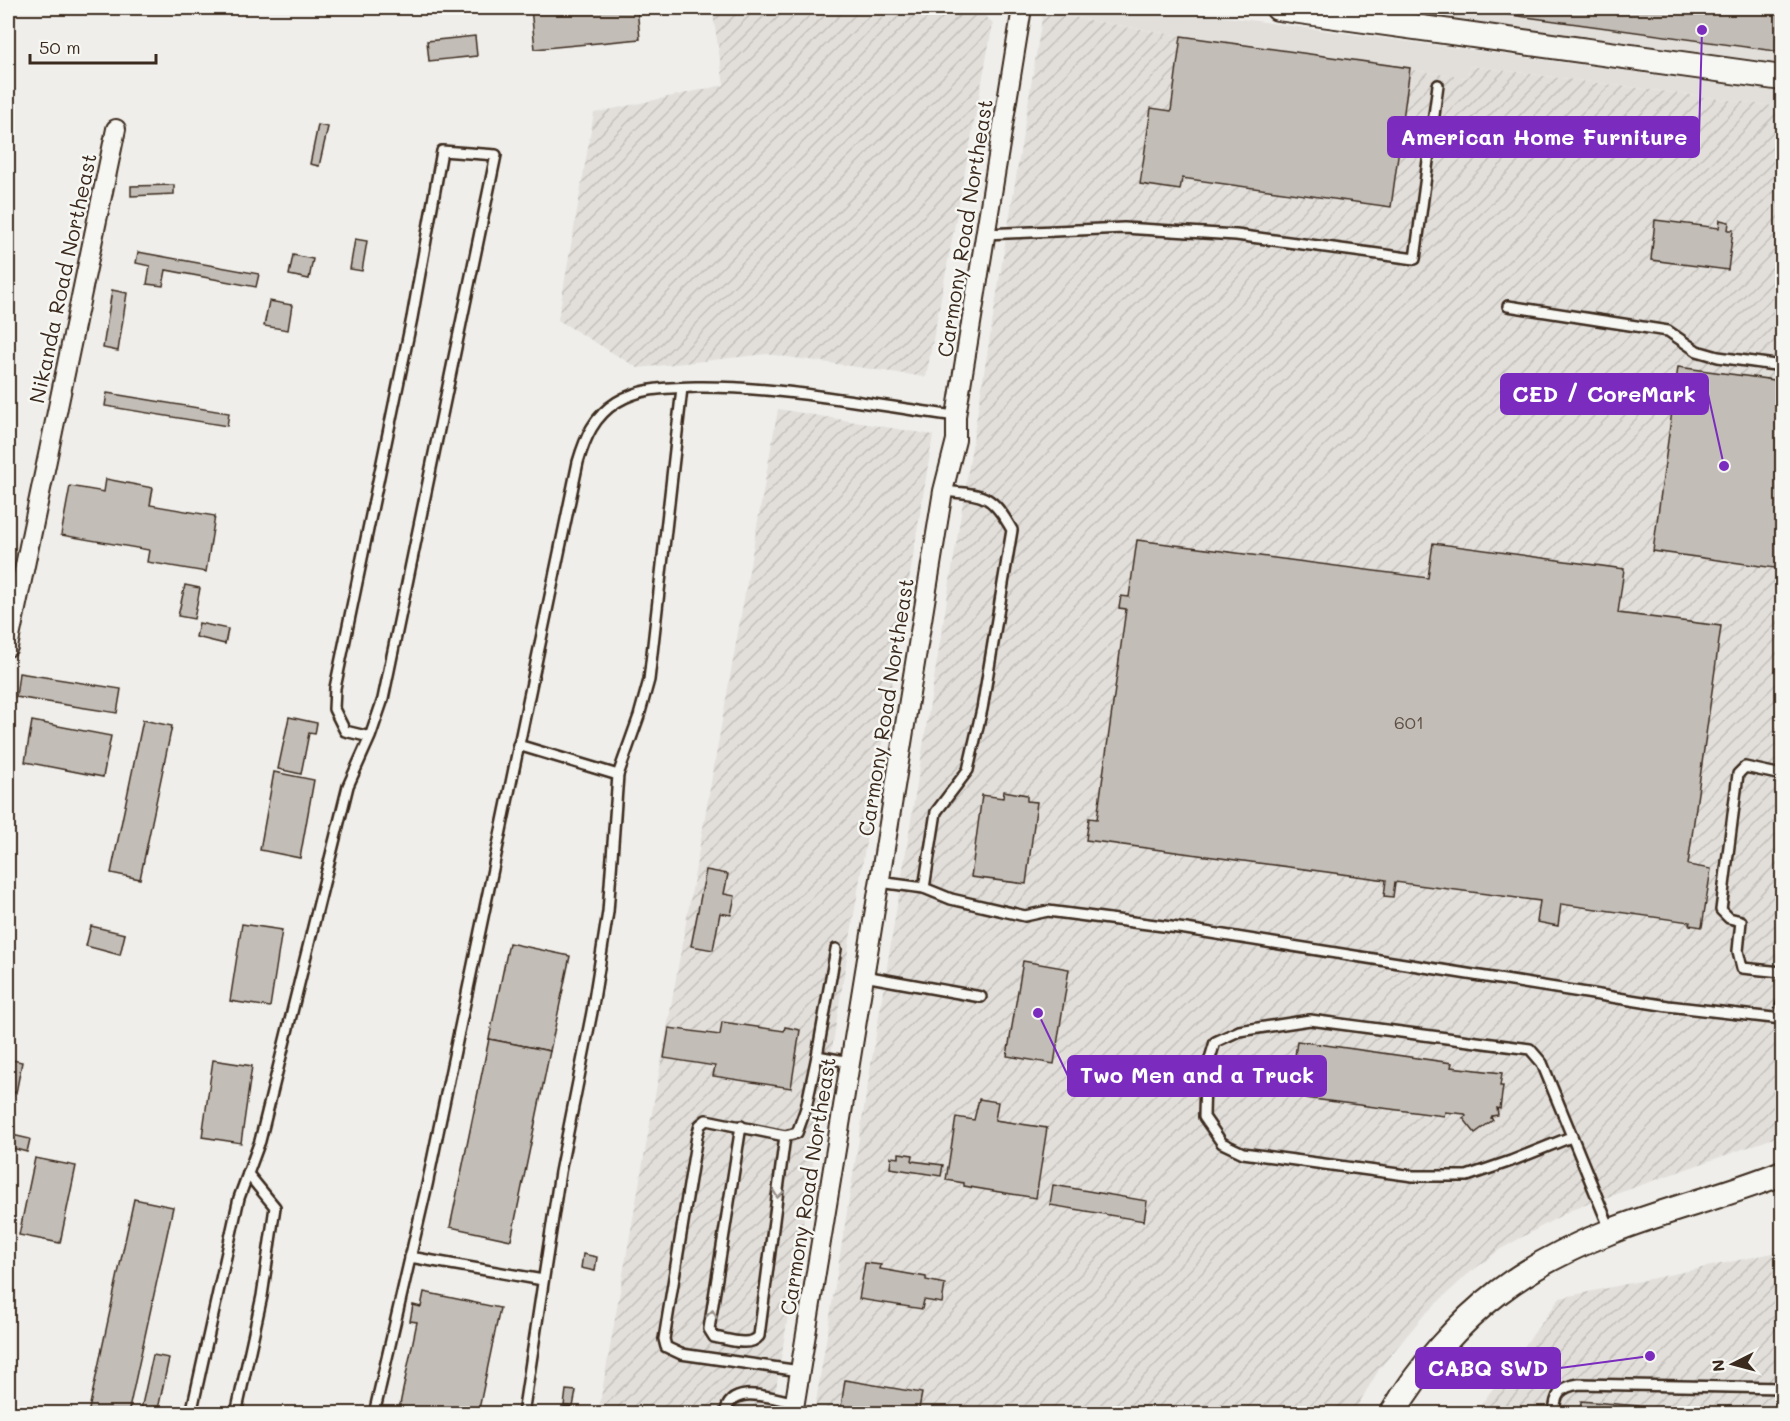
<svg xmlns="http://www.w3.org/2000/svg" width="1790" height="1421" font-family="Mali,sans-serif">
	<defs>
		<pattern id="industrial-furrows" width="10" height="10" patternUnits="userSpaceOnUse" patternTransform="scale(1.5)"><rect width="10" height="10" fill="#e2dfdb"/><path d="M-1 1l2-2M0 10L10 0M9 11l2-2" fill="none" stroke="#c3c0bc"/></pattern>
	</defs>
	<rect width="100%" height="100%" fill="#efeeea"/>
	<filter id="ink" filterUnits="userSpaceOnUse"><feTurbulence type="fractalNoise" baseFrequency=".0167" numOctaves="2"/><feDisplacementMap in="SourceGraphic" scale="12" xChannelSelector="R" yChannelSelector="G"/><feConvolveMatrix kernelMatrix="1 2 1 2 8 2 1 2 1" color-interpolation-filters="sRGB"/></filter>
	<g filter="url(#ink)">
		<g fill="#e2dfdb">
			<polygon points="1045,8 1160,8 1782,92 1782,107 1470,66 1467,78 1181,36 1043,12"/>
			<polygon points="1361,8 1461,8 1782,52 1782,67"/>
		</g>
		<g fill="url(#industrial-furrows)">
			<polygon points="712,8 977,8 993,23 926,377 767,354 638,368 558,320 594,113 724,85"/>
			<polygon points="1043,12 1181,36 1467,78 1470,66 1782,107 1782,1135 1571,1210 1499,1250 1467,1275 1424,1315 1380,1368 1353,1413 814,1414"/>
			<polygon points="778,409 933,435 772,1413 598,1414"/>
			<polygon points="1782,1251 1782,1413 1474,1414 1560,1298"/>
		</g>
		<g fill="#c2bdb7" stroke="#3b2a1e" stroke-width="1.5">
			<polygon points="531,8 637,8 640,39 535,49"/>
			<polygon points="1461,8 1782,8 1782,52"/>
			<polygon points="475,36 477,56 429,61 427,41"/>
			<polygon points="1181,36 1410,68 1391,207 1182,178 1180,190 1140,184 1151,108 1171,111"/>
			<polygon points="318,125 328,127 319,166 310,164"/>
			<polygon points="174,185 174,194 131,196 131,186"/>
			<polygon points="1655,220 1719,228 1720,220 1729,222 1728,230 1733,230 1728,270 1651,260"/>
			<polygon points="355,239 367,241 362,271 350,269"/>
			<polygon points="138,252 259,274 256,287 166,270 163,286 147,284 150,266 136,263"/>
			<polygon points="293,255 313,259 309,279 289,275"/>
			<polygon points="112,290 127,293 118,351 103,348"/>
			<polygon points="269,301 292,305 288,330 264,326"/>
			<polygon points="1678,367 1782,381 1782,569 1653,551"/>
			<polygon points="107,393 229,413 227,426 105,406"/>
			<polygon points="106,479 153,488 150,505 215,516 206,572 147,562 149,550 61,535 70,486 104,492"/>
			<polygon points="1137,540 1428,578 1433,543 1624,569 1618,613 1721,626 1688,865 1711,869 1702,927 1689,925 1690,922 1561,904 1558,926 1537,922 1540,901 1395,882 1393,897 1384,896 1386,880 1086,840 1089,818 1097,819 1126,609 1119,608 1121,596 1129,597"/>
			<polygon points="185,585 200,588 194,619 178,616"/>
			<polygon points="199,623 228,629 225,644 196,637"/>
			<polygon points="19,673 121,689 117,713 16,697"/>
			<polygon points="289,717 317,723 315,734 309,733 301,774 278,769"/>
			<polygon points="143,720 172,726 140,879 111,873"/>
			<polygon points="32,721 111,736 103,777 25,762"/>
			<polygon points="274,772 314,780 300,858 260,850"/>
			<polygon points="1004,791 1027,795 1027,801 1037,802 1026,884 971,877 982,795 1003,798"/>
			<polygon points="706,870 728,874 724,894 735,896 731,915 720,913 713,950 691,946"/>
			<polygon points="242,924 282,930 270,1007 230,1001"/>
			<polygon points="91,926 125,934 120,955 86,946"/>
			<polygon points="509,943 570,956 550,1051 489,1039"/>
			<polygon points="1023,961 1069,969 1054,1064 1007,1056"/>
			<polygon points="722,1022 784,1031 785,1027 800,1030 791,1088 713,1076 715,1066 664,1058 669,1028 720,1035"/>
			<polygon points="489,1039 550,1051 511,1240 450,1227"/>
			<polygon points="1297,1041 1452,1063 1451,1067 1502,1073 1500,1086 1503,1086 1500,1109 1497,1108 1498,1115 1492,1116 1491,1118 1493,1120 1475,1133 1463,1118 1466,1116 1465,1114 1445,1112 1444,1116 1290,1096"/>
			<polygon points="8,1059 22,1062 16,1093 14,1092 11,1104 8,1103"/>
			<polygon points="213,1060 252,1066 241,1143 202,1137"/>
			<polygon points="979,1099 998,1102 995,1120 1047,1128 1036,1198 964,1186 964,1183 946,1180 956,1117 974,1120"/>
			<polygon points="8,1134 30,1139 27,1152 8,1147"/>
			<polygon points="899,1153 913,1155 912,1161 943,1165 941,1176 890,1168 891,1157 899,1158"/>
			<polygon points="35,1158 76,1166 60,1243 19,1235"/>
			<polygon points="1053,1185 1147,1201 1144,1221 1050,1205"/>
			<polygon points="134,1199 173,1207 128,1414 88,1414"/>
			<polygon points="583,1254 597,1257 595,1271 581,1268"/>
			<polygon points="865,1263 881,1265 880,1269 926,1277 926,1280 945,1284 942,1303 924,1300 922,1309 859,1299"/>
			<polygon points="424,1292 500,1308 478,1414 398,1414 417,1322 410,1321 413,1305 421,1307"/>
			<polygon points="153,1355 169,1358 157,1414 140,1414"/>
			<polygon points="845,1380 922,1393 918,1414 840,1414"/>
			<polygon points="566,1390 576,1391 573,1407 564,1406"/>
			<polygon points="1581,1401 1638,1406 1637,1414 1580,1414"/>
		</g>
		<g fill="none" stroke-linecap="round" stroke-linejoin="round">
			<defs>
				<g id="lane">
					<polyline points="985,234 1124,228 1236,235 1415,259 1438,85"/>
					<polyline points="1508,306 1668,331 1697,351 1718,357 1782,366"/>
					<polyline points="518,745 618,775"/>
					<polyline points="1782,775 1745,767 1738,774 1721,910 1729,918 1741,921 1738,951 1742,968 1782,972"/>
					<polyline points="879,882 924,888 951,899 1025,916 1048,911 1186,929 1668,1006 1782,1019"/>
					<path d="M924,888L936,812L968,770L982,709L1012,530C991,493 984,495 943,491"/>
					<polyline points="864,976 981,997"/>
					<polyline points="1779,1018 1782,1004"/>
					<polyline points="817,1056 836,949"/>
					<path d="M741,1126L709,1329L714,1337C727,1339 750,1348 759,1336L785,1136"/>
					<polyline points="1571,1137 1511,1161 1467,1176 1413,1176 1243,1153 1222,1143 1204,1117 1205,1075 1215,1042 1239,1031 1310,1020 1530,1049 1542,1063 1610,1229"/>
					<polyline points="410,1257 543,1280"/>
					<polyline points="800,1371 681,1354 666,1347 664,1339 697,1136 700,1125 706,1120 785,1136 797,1133 806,1108 817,1056 850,1062"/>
					<polyline points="191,1414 239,1198 260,1141 348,786 370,737 383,699 496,155 442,151 412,318 335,688 334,709 345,731 370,737"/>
					<polyline points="236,1414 262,1296 275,1207 248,1174"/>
					<path d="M374,1414L427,1185L578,462C585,438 594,416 617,402C642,387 668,388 696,387C784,386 869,405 956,416"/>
					<polyline points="523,1414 560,1172 592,1012 608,912 618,775 639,716 649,680 682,388"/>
					<path d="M725,1414C730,1382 773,1399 794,1402"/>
					<path d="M1554,1414C1555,1395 1559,1387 1579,1384L1782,1388"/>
				</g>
				<g id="street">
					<polyline points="8,647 116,129"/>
					<polyline points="793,1414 943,491 956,440 956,416 1022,8"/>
				</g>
				<g id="secondary">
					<polyline points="1278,8 1782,78"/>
					<path d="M1392,1414C1419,1368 1458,1323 1500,1291C1533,1266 1571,1247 1609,1232C1666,1209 1726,1196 1782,1173"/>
				</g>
			</defs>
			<use href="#lane" stroke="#3b2a1e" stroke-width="14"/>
			<use href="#street" stroke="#3b2a1e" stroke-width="22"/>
			<use href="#secondary" stroke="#3b2a1e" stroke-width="28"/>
			<use href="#lane" stroke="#f6f6f2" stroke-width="9"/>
			<use href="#street" stroke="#f6f6f2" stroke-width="18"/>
			<use href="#secondary" stroke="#f6f6f2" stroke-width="24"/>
		</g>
		<defs><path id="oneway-chevron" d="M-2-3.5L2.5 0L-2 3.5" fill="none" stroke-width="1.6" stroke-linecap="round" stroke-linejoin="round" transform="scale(1.5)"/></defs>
		<g stroke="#989088">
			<use href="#oneway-chevron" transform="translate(778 1194) rotate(98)"/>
			<use href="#oneway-chevron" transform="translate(712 1314) rotate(-81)"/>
		</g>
	</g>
	<g text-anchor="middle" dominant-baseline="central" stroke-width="5" stroke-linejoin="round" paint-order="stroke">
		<g font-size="18" fill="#5d4f44">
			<text x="1409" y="722">601</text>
		</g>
		<g font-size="21" fill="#3b2a1e" stroke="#f6f6f2">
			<text transform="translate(964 228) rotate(-81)">Carmony Road Northeast</text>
			<text transform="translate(62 278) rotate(-78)">Nikanda Road Northeast</text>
			<text transform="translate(885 707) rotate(-81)">Carmony Road Northeast</text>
			<text transform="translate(807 1186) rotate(-81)">Carmony Road Northeast</text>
		</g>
	</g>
	<path fill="none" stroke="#7b2cbf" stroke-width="2" d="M1702 30L1699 137M1724 466L1708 394M1038 1013L1068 1076M1650 1356L1560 1368"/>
	<g fill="#7b2cbf" stroke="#f6f6f2" stroke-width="2">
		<circle cx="1702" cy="30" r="6"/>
		<circle cx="1724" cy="466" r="6"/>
		<circle cx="1038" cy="1013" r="6"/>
		<circle cx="1650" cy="1356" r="6"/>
	</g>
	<g fill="#7b2cbf" stroke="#7b2cbf" stroke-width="2">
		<rect x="1388" y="117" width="311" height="40" rx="6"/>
		<rect x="1501" y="374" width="207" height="40" rx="6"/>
		<rect x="1068" y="1056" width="258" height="40" rx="6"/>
		<rect x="1416" y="1348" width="144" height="40" rx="6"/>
	</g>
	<g font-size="22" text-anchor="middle" font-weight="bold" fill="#fff">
		<text x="1544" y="145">American Home Furniture</text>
		<text x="1604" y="402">CED / CoreMark</text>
		<text x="1197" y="1083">Two Men and a Truck</text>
		<text x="1488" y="1376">CABQ SWD</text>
	</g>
	<rect width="1790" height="1421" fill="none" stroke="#f6f6f2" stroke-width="30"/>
	<rect x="15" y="15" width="1760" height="1391" fill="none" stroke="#3b2a1e" stroke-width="2" filter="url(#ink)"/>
	<g transform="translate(1733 1364) rotate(264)" stroke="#f6f6f2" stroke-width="4.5" paint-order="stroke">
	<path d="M0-4.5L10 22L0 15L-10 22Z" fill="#3b2a1e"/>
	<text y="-9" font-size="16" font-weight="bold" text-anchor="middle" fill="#3b2a1e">N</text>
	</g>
	<path d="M30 54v9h126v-9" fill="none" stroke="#3b2a1e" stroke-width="3"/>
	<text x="39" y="54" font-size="18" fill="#3b2a1e" stroke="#f6f6f2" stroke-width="4.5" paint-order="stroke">50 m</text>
</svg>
